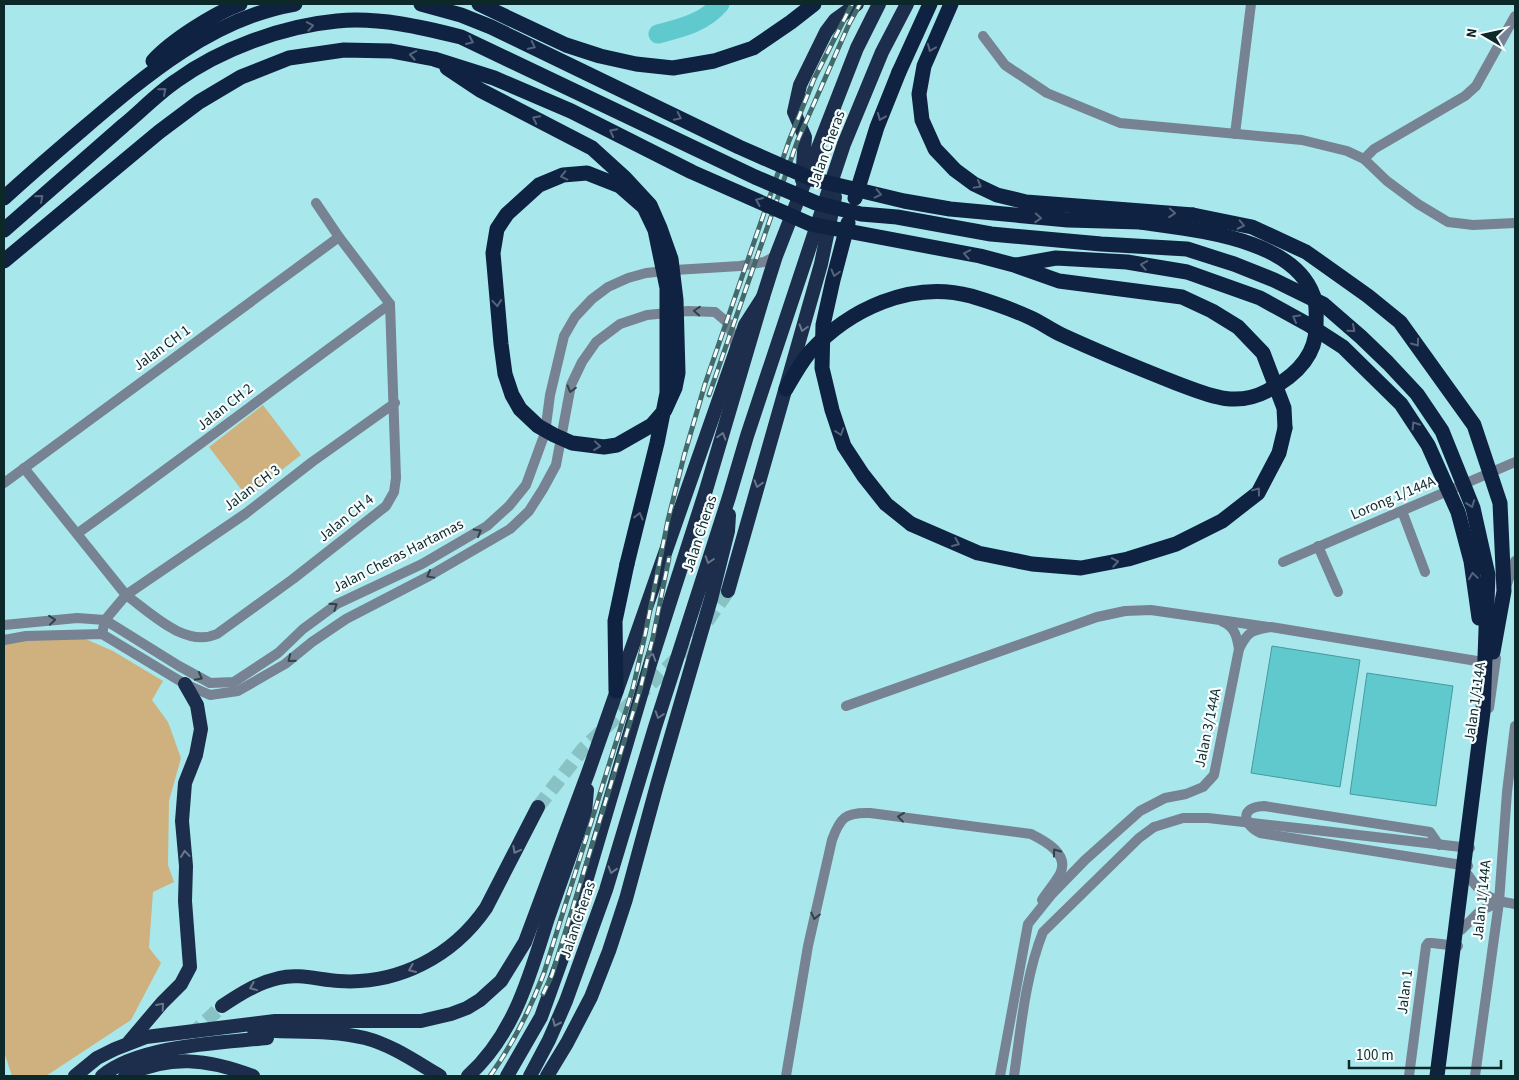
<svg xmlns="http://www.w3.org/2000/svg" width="1519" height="1080" font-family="'Source Sans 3',sans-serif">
	<rect width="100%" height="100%" fill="#a8e8ec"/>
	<g fill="#cfb17f">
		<polygon points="263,405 301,455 247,497 209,447"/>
		<polygon points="81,637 113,651 163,681 152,700 168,722 181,758 169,801 168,865 174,882 153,892 149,948 161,963 131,1020 46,1076 12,1076 4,1052 4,643 33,638"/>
	</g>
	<g fill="#60c9ce" stroke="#47999c">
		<polygon points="1272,646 1360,660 1340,787 1251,773"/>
		<polygon points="1367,673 1453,686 1436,806 1350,794"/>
	</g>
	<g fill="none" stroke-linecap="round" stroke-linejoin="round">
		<path stroke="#60c9ce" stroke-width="19" d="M658,34C681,28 704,23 720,4"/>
		<g stroke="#89c2c5" stroke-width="14" stroke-dasharray="14 7" stroke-linecap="butt">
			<polyline points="538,807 583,749 691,645 728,591"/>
			<polyline points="191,1035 222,1006"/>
		</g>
		<g stroke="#778293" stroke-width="10">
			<polyline points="983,36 1005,65 1047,93 1120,123 1302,140 1347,151 1364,159 1387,181 1418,204 1448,222 1473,225 1515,223"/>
			<polyline points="1235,134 1251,4"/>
			<polyline points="1364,159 1374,149 1465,96 1476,86 1515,16"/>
			<path d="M316,203L339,237L390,304L396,478L394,492L386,506L293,579L217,634C185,648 151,613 126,595L245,514L312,462L395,403"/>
			<polyline points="24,468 126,595 105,620 102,634"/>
			<polyline points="4,483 339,237"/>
			<polyline points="1402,511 1425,572"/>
			<path d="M78,533C183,458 285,380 390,304"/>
			<polyline points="1318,546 1338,592"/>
			<polyline points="1283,562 1515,462"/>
			<path d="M1223,622C1235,627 1237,637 1239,649"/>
			<polyline points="846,706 1097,617 1125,611 1151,610 1268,627"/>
			<path d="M1439,845L1430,832L1264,806C1240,807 1242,823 1260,833L1468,866"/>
			<path d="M786,1076L808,946L832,840C840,818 845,812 870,813L1031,834C1045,841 1070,854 1060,874C1055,883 1048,891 1042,900"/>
			<polyline points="1409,1076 1426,946 1428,943 1432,943 1458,946"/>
			<polyline points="1475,1076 1499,902 1507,792 1515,726"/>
		</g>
		<g stroke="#778293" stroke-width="10">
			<polyline points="1507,584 1515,561"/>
			<polyline points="4,625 77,618 105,620 179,666 210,683 234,682 278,653 303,629 337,604 422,564 487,526 509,506 526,485 545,433 550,395 564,336 575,317 592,299 608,287 628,278 646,273 675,270 740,266 764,262 776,256"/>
			<polyline points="4,640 26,636 102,634 185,684 210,695 238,691 285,664 312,642 346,619 429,576 510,529 529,511 543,489 556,465 571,385 582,362 596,342 620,324 647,315 688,311 715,312 728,323 735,342 735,350"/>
			<polyline points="1489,708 1496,658"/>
			<polyline points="1315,830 1470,848"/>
			<path d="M1468,875C1481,895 1492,901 1515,904"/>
			<polyline points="1461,930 1480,911 1499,902"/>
			<path d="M1000,1076L1028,924L1052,894L1085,860L1140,811L1165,798L1186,794L1203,787L1214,775L1239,649C1248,631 1252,630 1271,627L1495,664"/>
			<path d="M1014,1076C1021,1028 1025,977 1043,932L1139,838L1154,827"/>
		</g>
		<g stroke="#1c2e4c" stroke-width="14">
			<polyline points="802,180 805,137 794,112 800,85 826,32 835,20 857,4"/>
			<polyline points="728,591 821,264 835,197"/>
			<path d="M222,1006C240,994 257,983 279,978C298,973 320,980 339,981C398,985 453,956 486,908L538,807"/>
			<path d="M254,1030C290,1033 329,1029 365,1038C392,1045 416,1062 440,1076"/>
			<polyline points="129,1042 162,1003 181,984 190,967 185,901 186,866 182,821 185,783 196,755 201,729 197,705 185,684"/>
			<polyline points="75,1076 97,1058 115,1049 146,1037 275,1021 421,1021 451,1014 467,1008 480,1000 501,981 525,942 588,773 745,325 763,297"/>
			<path d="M102,1076C139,1045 220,1043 267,1038"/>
			<path d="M125,1076C170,1054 208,1059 253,1076"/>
			<path d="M468,1076C514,1035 530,975 548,918C560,883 573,848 585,813L587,790"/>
			<polyline points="507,1076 541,1017 569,939 651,661 706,490 763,297 776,256 857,48 879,4"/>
			<polyline points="530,1076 549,1040 566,1001 606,890 655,727 729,497 747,436 844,144 882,52 907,4"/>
			<polyline points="547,1076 567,1043 591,997 609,951 626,899 657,785 711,599 728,531 729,515"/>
		</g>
		<g stroke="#0f2241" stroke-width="15">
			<polyline points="479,4 566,45 600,56 636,64 673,68 714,61 753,48 791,22 814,4"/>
			<polyline points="951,4 924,66 919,94 922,120 935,149 955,170 974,184 997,195 1026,202 1193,215"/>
			<path d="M153,61C171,41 215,13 240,4"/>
			<polyline points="899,72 930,4"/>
			<path d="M4,198C30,174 57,151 84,128C146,75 213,18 295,4"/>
			<path d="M786,389C793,377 800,364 809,353C849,309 911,280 971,296C991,302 1012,309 1031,318C1042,323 1051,330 1062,335C1099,352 1138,368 1176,383C1208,395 1235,408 1267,391C1292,378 1316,358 1316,327C1316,318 1317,309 1315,301C1299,238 1193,230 1141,222"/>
			<polyline points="911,524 978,553 1032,564 1081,568 1128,559 1176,544 1222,521 1258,493 1279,453 1285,428"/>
			<polyline points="616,691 615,621 627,564"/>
		</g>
		<defs>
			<g id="rail">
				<polyline points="709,395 797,142 849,24 860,4"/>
				<polyline points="543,994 552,975 640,690 653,637 669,558"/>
				<path d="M490,1076C513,1044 530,1010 544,973L633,688L645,635L668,520L684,456L705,384L789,141L814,79L852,4"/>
			</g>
		</defs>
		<use href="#rail" stroke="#426a6c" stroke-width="5"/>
		<use href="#rail" stroke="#f7fdfe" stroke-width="3" stroke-dasharray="9" stroke-linecap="butt"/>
		<polyline stroke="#778293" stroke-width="10" points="1154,827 1183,818 1208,818 1315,830"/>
		<g stroke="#0f2241" stroke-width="15">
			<polyline points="421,4 461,15 491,27 739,147 812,179 904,201 950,209 1068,220 1141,222"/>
			<polyline points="447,68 480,90 592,148 625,178 650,205 660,228 671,259 676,300 678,373 675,388 665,410 652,425 617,445 604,447 572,443 554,435 538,426 520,409 512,395 505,374 501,344 493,253 497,229 507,214 539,185 563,175 587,173 620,186 644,207 655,230 667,288 667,393 657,443 627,564"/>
			<polyline points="855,198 877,127 899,72"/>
			<polyline points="1193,215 1252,227 1306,252 1368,296 1400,322 1474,425 1500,503 1504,591 1493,652"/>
			<polyline points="848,223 833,280 823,325 822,368 832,410 844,446 863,475 886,504 911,524"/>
			<path d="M4,230C44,195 84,160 124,125C141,111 157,94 176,81C220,49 283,26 337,21C379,17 421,27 461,37L755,177L816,203L861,214L897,217L991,234L1101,244L1187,249L1234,264L1274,280L1323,304L1361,337L1388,363L1417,394L1442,431L1473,508L1488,575L1483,712L1437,1076"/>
			<polyline points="4,261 159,132 199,102 241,77 289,58 344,50 391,51 434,59 494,78 571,111 692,172 810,224 980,256 1014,265 1059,281 1182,297 1212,311 1238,327 1263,353 1284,408 1285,428"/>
			<polyline points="1016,265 1056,258 1127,262 1187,272 1260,298 1309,325 1343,347 1401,404 1428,445 1458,512 1471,561 1479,618"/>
		</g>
	</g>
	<defs><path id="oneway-chevron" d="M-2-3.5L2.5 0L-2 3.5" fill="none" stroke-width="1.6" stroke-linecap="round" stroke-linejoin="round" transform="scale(1.25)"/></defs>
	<g stroke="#55647a">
		<use href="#oneway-chevron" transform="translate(310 26) rotate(-10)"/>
		<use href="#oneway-chevron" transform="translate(470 41) rotate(24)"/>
		<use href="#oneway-chevron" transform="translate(532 46) rotate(26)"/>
		<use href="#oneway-chevron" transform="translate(931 48) rotate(112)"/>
		<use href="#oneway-chevron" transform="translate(413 55) rotate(-170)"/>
		<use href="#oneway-chevron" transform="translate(163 91) rotate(-41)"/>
		<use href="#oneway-chevron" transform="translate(678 117) rotate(26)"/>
		<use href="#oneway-chevron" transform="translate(881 117) rotate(112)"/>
		<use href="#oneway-chevron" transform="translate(536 119) rotate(-153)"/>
		<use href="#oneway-chevron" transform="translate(613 132) rotate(-153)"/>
		<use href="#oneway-chevron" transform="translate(564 176) rotate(167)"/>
		<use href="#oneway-chevron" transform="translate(978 185) rotate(29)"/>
		<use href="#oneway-chevron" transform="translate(878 194) rotate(13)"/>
		<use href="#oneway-chevron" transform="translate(40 198) rotate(-41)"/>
		<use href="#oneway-chevron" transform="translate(759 201) rotate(-156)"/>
		<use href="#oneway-chevron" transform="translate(1172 213) rotate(4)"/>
		<use href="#oneway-chevron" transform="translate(1038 218) rotate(4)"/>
		<use href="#oneway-chevron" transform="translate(1241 225) rotate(12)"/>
		<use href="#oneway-chevron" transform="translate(967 254) rotate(-169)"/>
		<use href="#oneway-chevron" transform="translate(1144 265) rotate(-170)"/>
		<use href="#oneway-chevron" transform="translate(835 273) rotate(105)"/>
		<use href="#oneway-chevron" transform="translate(497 303) rotate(85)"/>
		<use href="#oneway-chevron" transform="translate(1296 318) rotate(-151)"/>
		<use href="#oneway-chevron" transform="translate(1352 329) rotate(41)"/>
		<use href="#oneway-chevron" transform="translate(1416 343) rotate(54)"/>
		<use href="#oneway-chevron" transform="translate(1415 425) rotate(-123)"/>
		<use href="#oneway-chevron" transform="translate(840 432) rotate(72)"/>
		<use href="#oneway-chevron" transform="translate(597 446) rotate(6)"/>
		<use href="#oneway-chevron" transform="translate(1257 491) rotate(-53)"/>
		<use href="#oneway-chevron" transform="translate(1471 504) rotate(70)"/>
		<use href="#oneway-chevron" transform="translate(639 516) rotate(-76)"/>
		<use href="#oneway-chevron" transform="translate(956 543) rotate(23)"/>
		<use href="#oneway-chevron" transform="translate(1115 562) rotate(-10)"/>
		<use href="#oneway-chevron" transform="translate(1473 576) rotate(-98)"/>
	</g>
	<g stroke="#2d4349">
		<use href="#oneway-chevron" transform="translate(697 311) rotate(-176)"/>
		<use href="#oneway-chevron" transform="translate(571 389) rotate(105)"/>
		<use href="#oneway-chevron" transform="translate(478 532) rotate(-30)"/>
		<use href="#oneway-chevron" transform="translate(430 575) rotate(151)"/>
		<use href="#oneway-chevron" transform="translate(334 606) rotate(-34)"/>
		<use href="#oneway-chevron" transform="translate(52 620) rotate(-6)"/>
		<use href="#oneway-chevron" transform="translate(291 659) rotate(141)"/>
		<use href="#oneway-chevron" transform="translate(199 677) rotate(28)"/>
		<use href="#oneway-chevron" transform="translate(901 817) rotate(-173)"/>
		<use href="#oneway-chevron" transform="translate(1056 852) rotate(-126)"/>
		<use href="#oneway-chevron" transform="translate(815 916) rotate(103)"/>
	</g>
	<g stroke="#69768a">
		<use href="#oneway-chevron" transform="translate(803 328) rotate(106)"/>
		<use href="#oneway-chevron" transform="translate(722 436) rotate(-74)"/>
		<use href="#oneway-chevron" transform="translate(758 484) rotate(106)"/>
		<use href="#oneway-chevron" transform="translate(709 560) rotate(108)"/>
		<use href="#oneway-chevron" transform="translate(652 657) rotate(-72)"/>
		<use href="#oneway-chevron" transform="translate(659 715) rotate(108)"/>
		<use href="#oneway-chevron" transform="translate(516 850) rotate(118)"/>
		<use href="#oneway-chevron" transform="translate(185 854) rotate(-96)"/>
		<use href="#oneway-chevron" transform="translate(612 870) rotate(107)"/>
		<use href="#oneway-chevron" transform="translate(412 969) rotate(157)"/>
		<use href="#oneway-chevron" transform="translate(253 987) rotate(158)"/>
		<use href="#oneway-chevron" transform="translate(161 1006) rotate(-49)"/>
		<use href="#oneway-chevron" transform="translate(556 1023) rotate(114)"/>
	</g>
	<g text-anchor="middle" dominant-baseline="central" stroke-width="4.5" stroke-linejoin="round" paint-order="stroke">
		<g font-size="15" fill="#0d2829" stroke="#f7fdfe">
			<text transform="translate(827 149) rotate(-70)">Jalan Cheras</text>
			<text transform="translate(162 348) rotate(-36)">Jalan CH 1</text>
			<text transform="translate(225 407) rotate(-38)">Jalan CH 2</text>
			<text transform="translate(252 488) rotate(-37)">Jalan CH 3</text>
			<text transform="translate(1393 498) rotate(-23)">Lorong 1/144A</text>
			<text transform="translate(346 518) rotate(-39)">Jalan CH 4</text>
			<text transform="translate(700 534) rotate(-72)">Jalan Cheras</text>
			<text transform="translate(398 556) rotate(-27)">Jalan Cheras Hartamas</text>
			<text transform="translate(1475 702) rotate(-82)">Jalan 1/114A</text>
			<text transform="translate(1208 728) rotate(-78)">Jalan 3/144A</text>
			<text transform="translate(1482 900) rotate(-84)">Jalan 1/144A</text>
			<text transform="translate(578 920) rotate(-71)">Jalan Cheras</text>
			<text transform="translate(1405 992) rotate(-83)">Jalan 1</text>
		</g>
	</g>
	<rect width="1519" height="1080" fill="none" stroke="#0d2829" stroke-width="10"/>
	<g transform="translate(1484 35) rotate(279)" stroke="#f7fdfe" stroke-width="4" paint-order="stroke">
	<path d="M0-4L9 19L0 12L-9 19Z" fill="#0d2829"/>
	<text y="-8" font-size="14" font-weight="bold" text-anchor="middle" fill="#0d2829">N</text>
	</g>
	<path d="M1349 1060v8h152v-8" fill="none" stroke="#0d2829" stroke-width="2.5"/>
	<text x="1356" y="1060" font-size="15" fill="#0d2829" stroke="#f7fdfe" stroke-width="4" paint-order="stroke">100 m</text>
</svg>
